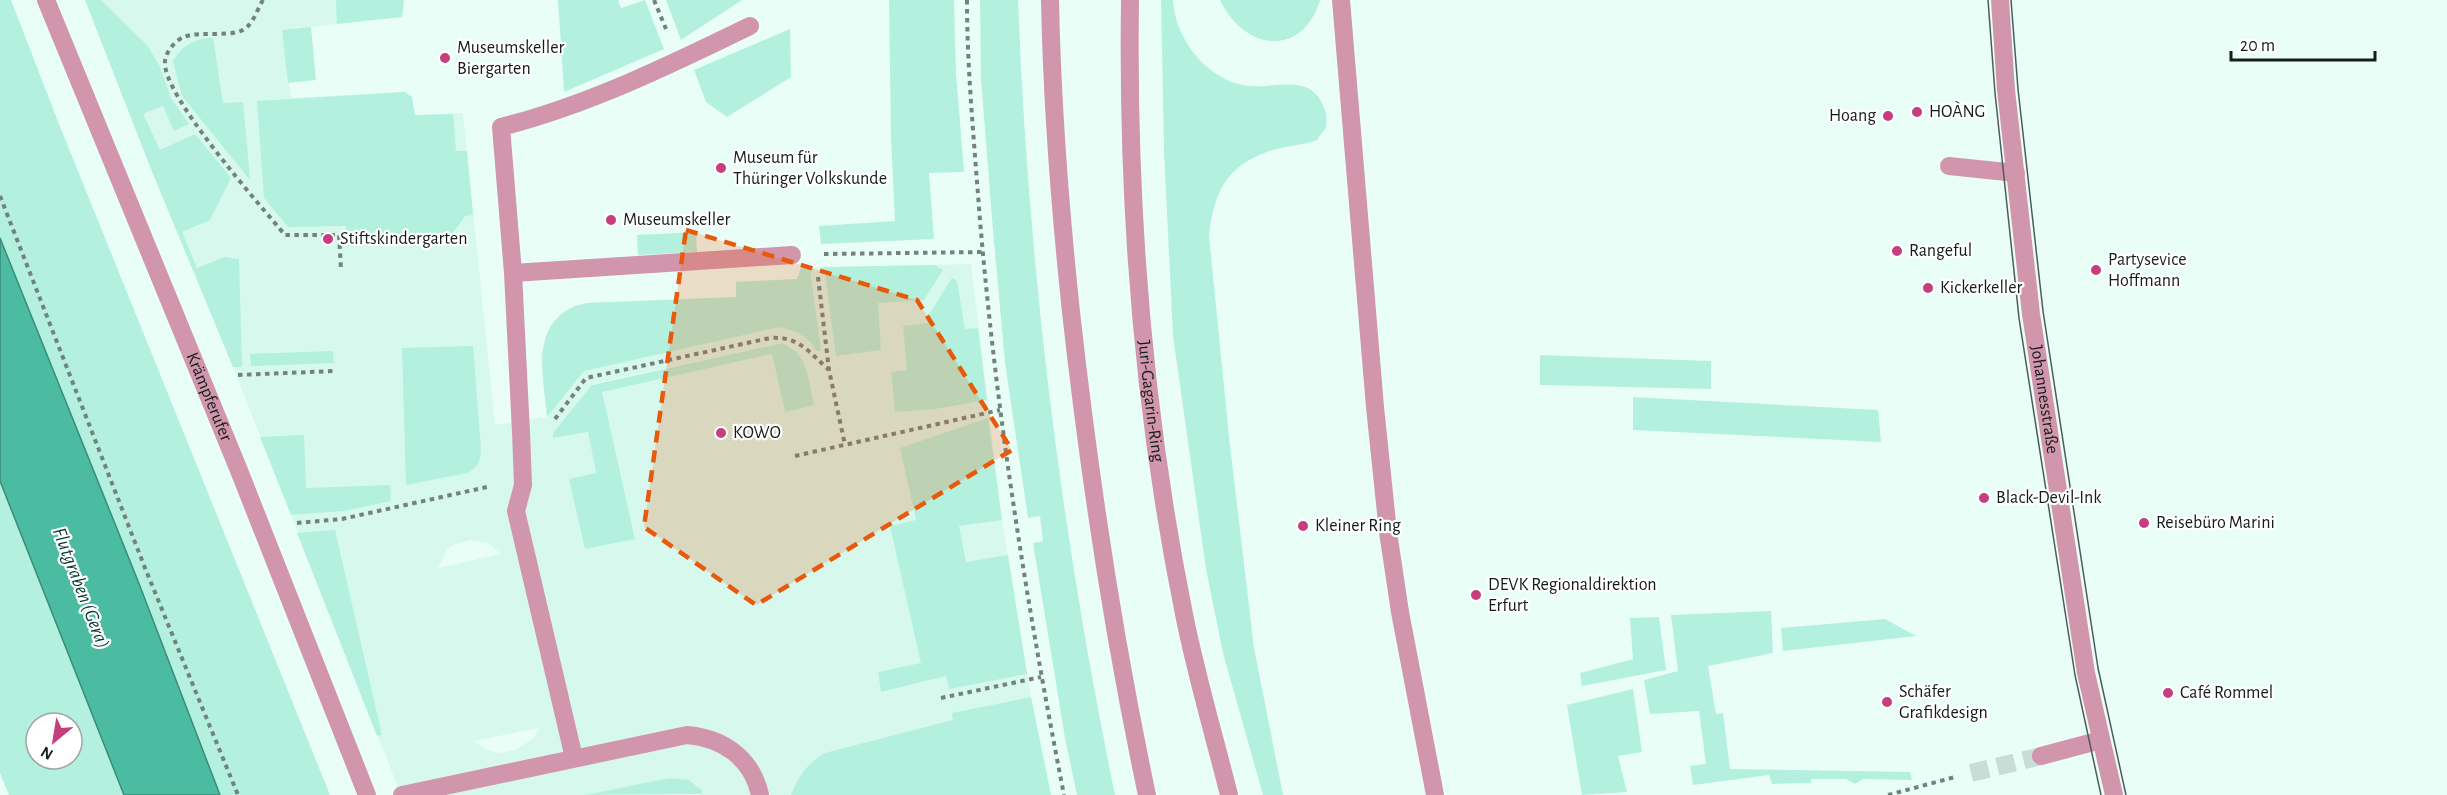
<svg xmlns="http://www.w3.org/2000/svg" width="2447" height="795" font-family="'Alegreya Sans',sans-serif">
	<rect width="100%" height="100%" fill="#eafef8"/>
	<path fill="#d6f8ed" fill-rule="evenodd" d="M85,0H404L402,17L282,30L291,98L405,92L412,97L415,115L463,113L495,425L547,417L541,356L544,343L555,321L563,312L573,306L587,303L736,297V282L797,279L801,268L971,264L1002,520L1031,697L1051,795H701L698,786L689,780L669,778L585,795H401L233,367L151,169ZM782,343L793,347L785,412L772,354L601,392L635,538L569,480L596,474L588,432L592,384ZM907,371L895,412L891,373ZM470,540L488,543L501,554L438,568L447,550L453,545ZM539,728L534,738L515,750L500,753L487,750L473,741Z"/>
	<g fill="#b3f1de" fill-rule="evenodd">
		<polygon points="0,0 11,0 59,124 330,795 220,795 216,787 138,581 0,238"/>
		<polygon points="85,0 101,0 148,46 160,67 171,98 189,124 174,131 163,106 143,114 160,150 195,134 231,178 210,220 182,232 197,268 225,257 239,259 242,367 233,367 151,169"/>
		<polygon points="336,0 404,0 402,17 337,24"/>
		<polygon points="558,0 618,0 621,8 645,0 664,49 564,92"/>
		<polygon points="666,0 742,0 681,40"/>
		<polygon points="889,0 954,0 956,73 964,172 929,173 934,239 821,244 819,226 895,221 891,139"/>
		<path d="M980,0H1018C1028,267 1061,534 1115,795H1077L1065,738L1033,543L1043,541L1040,516L1028,518L1005,363L993,231L981,79Z"/>
		<path d="M1161,0H1173C1175,40 1209,82 1249,86C1267,88 1287,81 1305,87C1319,91 1331,114 1325,129C1323,132 1319,136 1317,140C1300,146 1283,146 1267,152C1225,167 1214,194 1209,235L1229,437L1254,648L1283,795H1263L1223,653L1206,569L1173,336L1164,152Z"/>
		<path d="M1220,0H1320V1C1300,60 1243,49 1220,0Z"/>
		<polygon points="311,27 316,80 288,83 282,30"/>
		<polygon points="790,29 791,77 727,117 706,102 694,70"/>
		<path d="M213,38L223,103L243,102L250,180L182,96L173,61C183,45 193,39 213,38Z"/>
		<polygon points="405,92 412,97 415,115 453,114 456,151 467,151 473,215 465,216 450,237 395,239 395,242 348,244 346,226 288,227 264,198 257,101"/>
		<polygon points="696,232 697,252 638,255 637,235"/>
		<polygon points="935,265 943,270 924,300 878,303 881,350 836,356 824,267"/>
		<path d="M801,268H810L821,351H816C809,336 797,332 780,327L584,371L547,417C543,372 528,316 587,303L736,297V282L797,279Z"/>
		<polygon points="952,278 957,281 965,329 978,328 987,400 935,409 895,412 891,372 907,370 903,326 927,323 930,313"/>
		<path d="M782,343C809,354 808,380 814,405L785,412L772,354L602,392L635,539L585,549L569,479L596,473L588,432L553,438V433L592,385Z"/>
		<path d="M473,346L481,449C481,459 478,468 467,473L406,485L402,348Z"/>
		<polygon points="333,351 334,363 251,366 250,354"/>
		<polygon points="1540,355 1711,361 1711,389 1540,385"/>
		<polygon points="1633,397 1878,410 1881,442 1633,430"/>
		<polygon points="988,418 1002,520 959,526 966,562 1008,555 1027,674 949,689 946,676 881,692 878,672 921,663 890,526 916,520 900,448"/>
		<polygon points="304,435 306,488 390,485 391,501 344,511 291,515 260,437"/>
		<path d="M0,481L124,795H9L0,773ZM36,723H72V759H36Z"/>
		<polygon points="335,530 382,735 377,736 297,533"/>
		<polygon points="1771,611 1773,653 1708,666 1716,714 1723,713 1730,769 1910,772 1912,780 1863,779 1855,784 1846,779 1811,779 1811,783 1772,784 1769,775 1693,785 1690,766 1706,764 1699,711 1650,714 1644,680 1678,671 1671,615"/>
		<polygon points="1659,617 1666,670 1582,686 1580,673 1633,659 1630,618"/>
		<polygon points="1885,619 1916,636 1783,651 1781,628"/>
		<polygon points="1633,689 1642,752 1618,756 1627,792 1582,795 1567,705"/>
		<path d="M1031,697L1051,795H791C798,776 808,763 825,753L953,720L952,713Z"/>
		<polygon points="669,778 689,780 702,790 702,794 585,795"/>
	</g>
	<polygon fill="#4bbca1" stroke="#3a8c79" stroke-width="1.5" points="0,238 138,581 220,795 124,795 0,481"/>
	<g fill="none" stroke-linecap="round" stroke-linejoin="round">
		<polyline stroke="#cadcd7" stroke-width="18" stroke-dasharray="18 9" stroke-linecap="butt" points="1971,773 2041,756"/>
		<g stroke="#74827e" stroke-width="4" stroke-dasharray="4.5 4.5" stroke-linecap="butt">
			<path d="M263,0C258,8 254,21 247,27C235,39 201,30 184,37C176,40 166,51 165,61C161,94 261,206 285,235H339L341,269"/>
			<polyline points="654,0 666,29"/>
			<path d="M967,0C967,69 974,139 979,208C995,406 1026,601 1064,795"/>
			<polyline points="0,196 145,568 238,795"/>
			<polyline points="824,254 983,252"/>
			<polyline points="818,277 829,370 845,445"/>
			<polyline points="238,375 334,371"/>
			<path d="M555,419L586,378L770,338C799,336 809,352 829,370"/>
			<polyline points="795,456 1000,410"/>
			<polyline points="297,523 342,519 487,487"/>
			<polyline points="941,698 1041,677"/>
			<polyline points="1888,795 1955,777"/>
		</g>
		<g stroke="#d296ac" stroke-width="18">
			<path id="s1" d="M46,0L238,468L367,795"/>
			<path d="M1050,0C1052,104 1060,208 1071,312C1089,474 1113,635 1147,795"/>
			<path id="s2" d="M1130,0C1127,206 1143,412 1184,614C1196,675 1214,735 1229,795"/>
			<polyline points="1341,0 1375,407 1388,532 1400,612 1435,795"/>
			<path id="s3" d="M2000,0L2006,90L2031,314L2086,673L2114,795"/>
			<polyline points="1949,166 2016,173"/>
			<polyline points="513,273 792,255"/>
			<polyline points="2041,756 2101,740"/>
			<path d="M574,758L516,511L523,485L521,432L513,273L501,127C588,105 670,65 750,26"/>
			<path d="M402,795L687,735C723,738 752,758 760,795"/>
		</g>
		<g stroke="#4f5b58" stroke-width="1.5">
			<polyline points="1988,0 1995,93 2019,318 2075,675 2101,795"/>
			<polyline points="2011,0 2018,89 2043,311 2098,668 2126,795"/>
		</g>
	</g>
	<path fill="#e8590c" fill-opacity="0.2" stroke="#e8590c" stroke-width="4.5" stroke-dasharray="12 8" stroke-linejoin="round" d="M686,230L917,300L1012,450L756,605L644,527Z"/>
	<g fill="#c53e7d" stroke="#fff" stroke-width="2">
		<circle cx="445" cy="58" r="6"/>
		<circle cx="1917" cy="112" r="6"/>
		<circle cx="1888" cy="116" r="6"/>
		<circle cx="721" cy="168" r="6"/>
		<circle cx="611" cy="220" r="6"/>
		<circle cx="328" cy="239" r="6"/>
		<circle cx="1897" cy="251" r="6"/>
		<circle cx="2096" cy="270" r="6"/>
		<circle cx="1928" cy="288" r="6"/>
		<circle cx="721" cy="433" r="6"/>
		<circle cx="1984" cy="498" r="6"/>
		<circle cx="2144" cy="523" r="6"/>
		<circle cx="1303" cy="526" r="6"/>
		<circle cx="1476" cy="595" r="6"/>
		<circle cx="2168" cy="693" r="6"/>
		<circle cx="1887" cy="702" r="6"/>
	</g>
	<g text-anchor="middle" dominant-baseline="central" stroke-width="4.5" stroke-linejoin="round" paint-order="stroke">
		<g font-size="18" fill="#141d1b" stroke="#fff" text-anchor="start">
			<text x="457" y="48">Museumskeller<tspan x="457" dy="21">Biergarten</tspan></text>
			<text x="1929" y="112">HOÀNG</text>
			<text x="1876" y="116" text-anchor="end">Hoang</text>
			<text x="733" y="158">Museum für<tspan x="733" dy="21">Thüringer Volkskunde</tspan></text>
			<text x="623" y="220">Museumskeller</text>
			<text x="340" y="239">Stiftskindergarten</text>
			<text x="1909" y="251">Rangeful</text>
			<text x="2108" y="260">Partysevice<tspan x="2108" dy="21">Hoffmann</tspan></text>
			<text x="1940" y="288">Kickerkeller</text>
			<text x="733" y="433">KOWO</text>
			<text x="1996" y="498">Black-Devil-Ink</text>
			<text x="2156" y="523">Reisebüro Marini</text>
			<text x="1315" y="526">Kleiner Ring</text>
			<text x="1488" y="585">DEVK Regionaldirektion<tspan x="1488" dy="21">Erfurt</tspan></text>
			<text x="1899" y="692">Schäfer<tspan x="1899" dy="21">Grafikdesign</tspan></text>
			<text x="2180" y="693">Café Rommel</text>
		</g>
		<g font-size="18" fill="#141d1b" stroke="#fff">
			<text stroke="none"><textPath href="#s1" startOffset="429">Krämpferufer</textPath></text>
			<text stroke="none"><textPath href="#s3" startOffset="402">Johannesstraße</textPath></text>
			<text stroke="none"><textPath href="#s2" startOffset="402">Juri-Gagarin-Ring</textPath></text>
		</g>
		<g font-size="20" font-style="italic" fill="#093d32" stroke="#fff">
			<text transform="translate(81 588) rotate(69)">Flutgraben (Gera)</text>
		</g>
	</g>
	<g transform="translate(54 741) rotate(210)"><circle r="28" fill="#ffffff" stroke="#a1a5a4" stroke-width="1.5"/>
	<path d="M0-4.5L10 22L0 15L-10 22Z" fill="#c53e7d"/>
	<text y="-9" font-size="16" font-weight="bold" text-anchor="middle" fill="#141d1b">N</text>
	</g>
	<path d="M2231 51v9h144v-9" fill="none" stroke="#141d1b" stroke-width="3"/>
	<text x="2240" y="51" font-size="18" fill="#141d1b" stroke="#ffffff" stroke-width="4.5" paint-order="stroke">20 m</text>
</svg>
